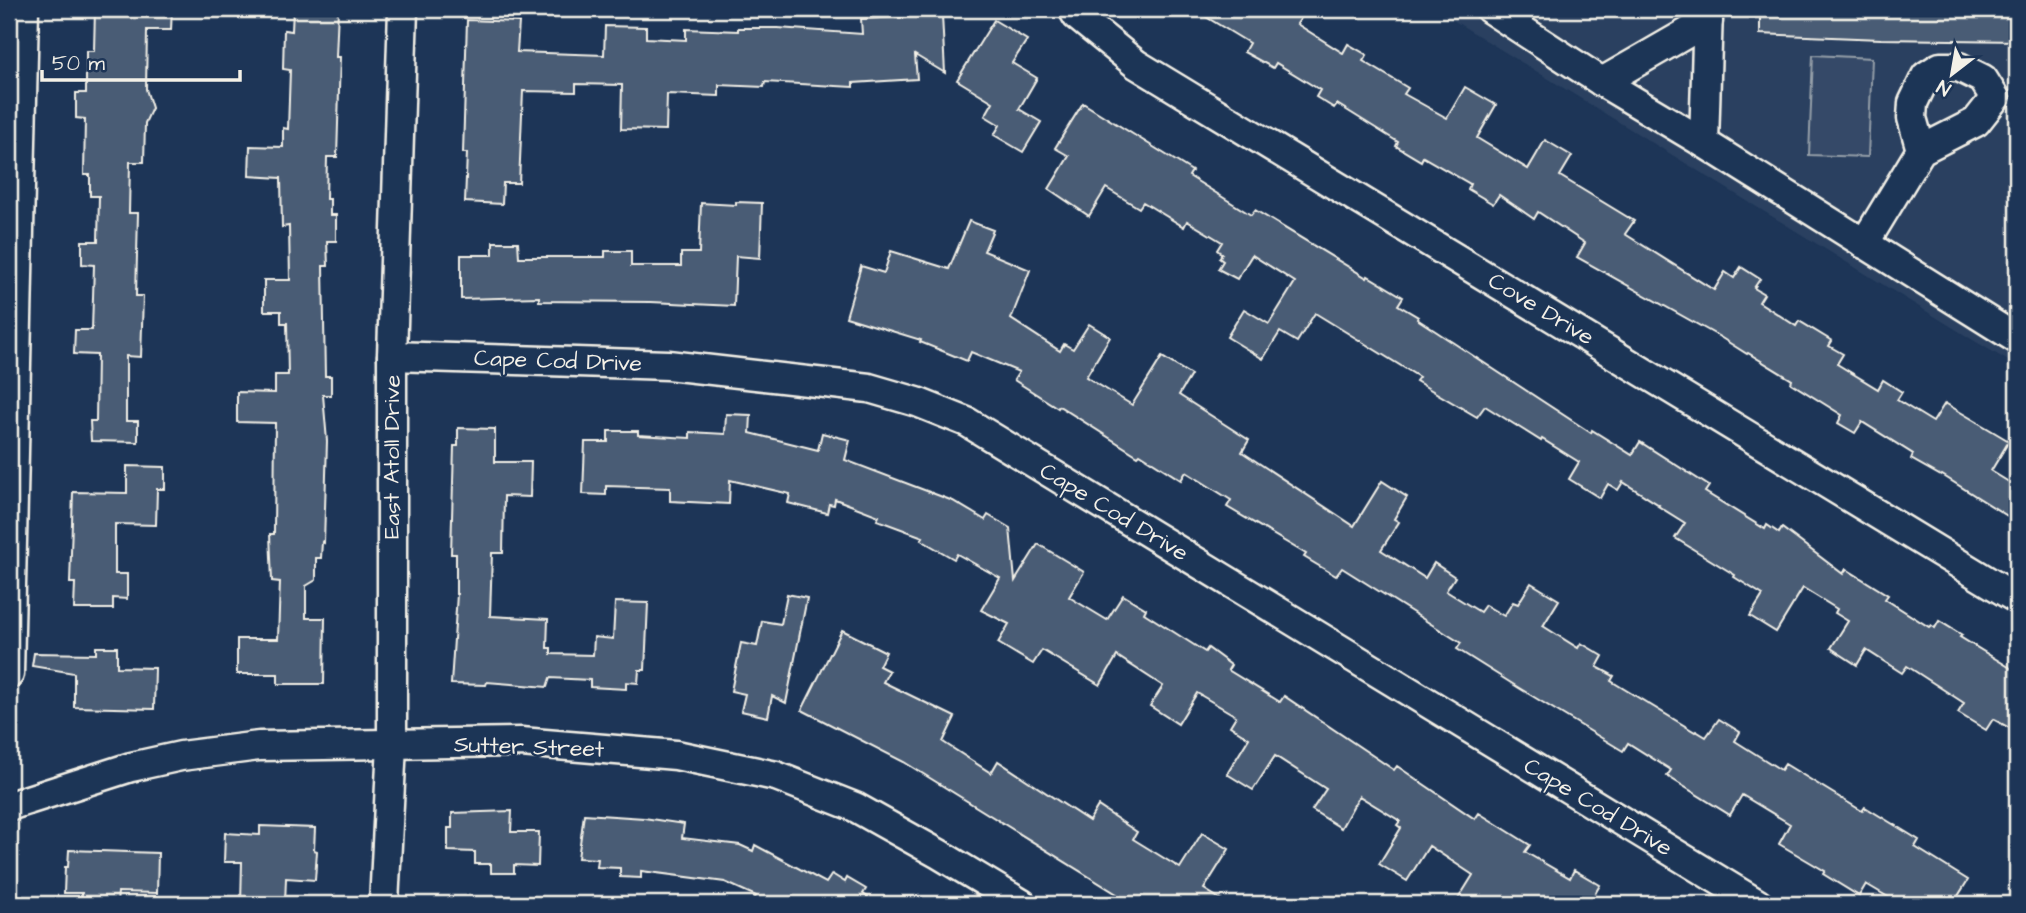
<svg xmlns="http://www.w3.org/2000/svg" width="2026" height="913" font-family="'Architects Daughter',sans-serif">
	<rect width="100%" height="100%" fill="#1d3557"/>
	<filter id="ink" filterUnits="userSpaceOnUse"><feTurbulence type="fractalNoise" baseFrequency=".0143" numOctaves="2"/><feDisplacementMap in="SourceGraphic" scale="14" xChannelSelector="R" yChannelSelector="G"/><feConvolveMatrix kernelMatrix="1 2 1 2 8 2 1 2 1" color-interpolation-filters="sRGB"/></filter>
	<g filter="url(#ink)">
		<polygon fill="#2a4060" points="1435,9 2017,9 2017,366 1973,340"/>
		<polygon fill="#354a67" stroke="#949ea8" stroke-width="2" points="1813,55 1872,58 1868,157 1809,155"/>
		<g fill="#485b74" stroke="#f4f1e8" stroke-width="2">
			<polygon points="95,9 172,9 171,30 147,30 146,89 152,108 145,123 144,162 130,162 129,213 138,213 136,296 143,296 141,357 126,356 126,421 138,421 138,442 91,441 90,421 96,421 97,355 74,354 75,330 92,330 94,265 82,264 82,241 98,241 99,196 90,196 90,175 84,175 85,119 76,118 76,93 86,93 86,51 94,51"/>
			<polygon points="293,9 338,9 336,57 340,57 337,157 327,157 326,199 330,199 330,215 336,215 336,241 327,241 328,266 323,266 325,376 331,376 331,395 323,395 327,441 324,543 322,542 321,558 316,558 316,580 306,586 306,618 325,618 324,684 278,684 278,674 237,674 237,639 278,639 280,582 272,581 270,534 274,534 275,423 237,422 237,392 275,393 275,375 288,375 287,323 281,323 281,311 264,311 264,280 290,280 289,226 282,227 281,178 249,176 250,146 283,147 283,128 288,129 290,70 283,69 284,30 292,31"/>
			<polygon points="1193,9 1307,9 1297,24 1343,53 1348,44 1367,55 1363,61 1408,88 1404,94 1447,118 1465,87 1496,105 1477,138 1528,169 1545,140 1572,156 1560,176 1634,221 1625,234 1714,290 1725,272 1734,278 1741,267 1760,279 1754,288 1764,294 1759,302 1796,326 1799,321 1832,341 1829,346 1843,354 1837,364 1878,389 1883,380 1902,392 1897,400 1933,422 1945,403 2009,441 1991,471 2017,487 2017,522 1942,475 1941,476 1911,459 1913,454 1862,422 1855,433 1838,423 1842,415 1791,383 1792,380 1748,353 1747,354 1720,337 1577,257 1585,243 1538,212 1534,219 1499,195 1493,204 1468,189 1470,184 1423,157 1421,161 1396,146 1398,142 1337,104 1334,108 1316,97 1320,90 1276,63 1273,68 1244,52 1249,43"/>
			<polygon points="1760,9 2017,9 2017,41 1881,39 1760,34"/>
			<polygon points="942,15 945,73 915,55 917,79 853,83 853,87 765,82 764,87 719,85 719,96 667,94 666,130 621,129 622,85 576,84 576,92 523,91 519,183 503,183 502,204 465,202 467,153 463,153 467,20 519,22 517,52 604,55 605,26 646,27 646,38 686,40 686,29 738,31 738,28 778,28 862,34 861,19"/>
			<polygon points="994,20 1027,40 1012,63 1037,78 1019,109 1041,122 1023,152 994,135 1000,125 985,116 993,102 957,80"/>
			<polygon points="1083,103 1192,171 1189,176 1251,215 1255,210 1367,278 1368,276 1403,297 1398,305 1418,317 1417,319 1591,433 1592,430 1632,455 1640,442 1709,486 1705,492 1765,529 1767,525 1779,533 1782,528 1843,574 1846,569 1888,595 1885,599 1929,627 1931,625 1935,628 1939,621 1962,635 1960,637 2017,672 2017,732 1993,719 1986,730 1958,713 1964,703 1907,666 1902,673 1866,650 1857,665 1831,648 1848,621 1835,613 1837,609 1803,588 1776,632 1750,616 1763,595 1734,577 1735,575 1675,538 1685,523 1658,506 1659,505 1623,482 1618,490 1608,484 1600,498 1569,479 1579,462 1542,439 1541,441 1485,406 1477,417 1416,381 1419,377 1315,313 1297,342 1280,332 1263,359 1227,337 1244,309 1269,324 1295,282 1252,255 1237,279 1218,269 1223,261 1219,258 1222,254 1217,250 1222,242 1187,221 1184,227 1143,202 1139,208 1106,188 1089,216 1049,189 1069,156 1055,148"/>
			<polygon points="736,202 762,203 760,258 736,256 734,306 651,302 539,301 539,297 461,299 461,255 493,255 493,242 518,242 519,257 605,257 605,251 631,251 631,266 681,266 681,253 699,253 701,203 736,205"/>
			<polygon points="969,221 993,230 984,251 1030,270 1011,319 1060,351 1064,344 1073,349 1089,324 1110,337 1086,377 1132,405 1162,357 1191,375 1179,395 1249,440 1242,452 1354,526 1382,481 1407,497 1394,519 1399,522 1381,550 1425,578 1434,563 1455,577 1446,591 1480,612 1485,605 1504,616 1513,602 1518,604 1531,583 1559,600 1543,626 1578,648 1581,643 1603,656 1597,667 1614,676 1611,681 1695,732 1696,731 1706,737 1719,719 1740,732 1735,741 1781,770 1785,764 1862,811 1865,807 1919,840 1915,847 1968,880 1953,904 1900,904 1866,884 1859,896 1823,874 1825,871 1779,844 1790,824 1742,795 1730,815 1667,776 1671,770 1628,743 1623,751 1519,688 1457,649 1461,643 1342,568 1336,576 1304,557 1306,554 1227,507 1231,500 1186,472 1181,480 1140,454 1138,456 1059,406 1058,408 1014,380 1019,372 971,352 967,361 920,342 921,340 846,317 861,266 884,273 891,251 949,269"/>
			<polygon points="726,414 751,415 750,433 818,450 822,433 850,440 845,460 953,501 985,520 988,515 1010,528 1015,581 1038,544 1084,572 1069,597 1107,620 1123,595 1146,609 1144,613 1205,652 1208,648 1231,665 1228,670 1280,702 1284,696 1394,770 1397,766 1475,819 1479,813 1530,845 1525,852 1570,878 1574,870 1600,885 1589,904 1455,904 1473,875 1429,846 1407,881 1379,864 1401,828 1397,825 1400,821 1359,796 1341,828 1312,810 1326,789 1275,756 1253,790 1227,774 1249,738 1230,726 1236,716 1197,693 1178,724 1150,706 1163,686 1117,656 1100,685 1042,650 1033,664 998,643 1009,624 981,610 1000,578 957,554 954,559 921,540 923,537 877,520 879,516 835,499 834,505 829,504 827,513 788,503 790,494 730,480 729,504 670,501 670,488 606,486 606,495 583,494 585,442 608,442 608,431 638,431 638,435 690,438 690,432 725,434"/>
			<polygon points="458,428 495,429 495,462 531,462 530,497 504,496 503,553 492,553 490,616 548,619 547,648 551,648 551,654 593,655 594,637 613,639 615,602 648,603 645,670 639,670 638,683 626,682 626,689 590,687 590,680 550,678 547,687 487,682 486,685 451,684 457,594 456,594 456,554 451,554 454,446 458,446"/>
			<polygon points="127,466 165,467 165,489 157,489 156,525 115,524 115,574 127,574 127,599 113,598 113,609 74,609 75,583 70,583 73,492 127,493"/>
			<polygon points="787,594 807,598 786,703 772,696 768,717 741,711 745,694 731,691 741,643 757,646 762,621 781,624"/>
			<polygon points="842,630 886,652 879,666 889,671 883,682 955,717 943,742 991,773 998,761 1089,821 1098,806 1137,832 1133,839 1180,868 1202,833 1229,849 1204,889 1228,904 1133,904 904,762 802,710"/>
			<polygon points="96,647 117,647 117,667 155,668 154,709 74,707 74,673 32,666 34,653 96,654"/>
			<polygon points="512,811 511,832 539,832 538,866 514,865 514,873 491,873 491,864 475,864 475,852 448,851 448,828 452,828 452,813"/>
			<polygon points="584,814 644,818 684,824 682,838 740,845 753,851 755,845 826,883 832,874 845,882 847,878 866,889 863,894 879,904 752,904 756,896 725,882 641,871 641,878 620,877 620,868 597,867 598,859 578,858"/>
			<polygon points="260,826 315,828 314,850 317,851 315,880 286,878 285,904 241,904 242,862 224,862 225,833 260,835"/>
			<polygon points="69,850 158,853 157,893 118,892 117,904 82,903 82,893 64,893 65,867 68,867"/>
		</g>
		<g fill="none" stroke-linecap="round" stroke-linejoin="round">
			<defs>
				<g id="minor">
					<polyline points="1073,9 1077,16 1136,64 2017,599"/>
					<polyline points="1490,9 1602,82 1704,143 2017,339"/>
					<polyline points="1602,82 1708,21"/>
					<polyline points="1704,143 1708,9"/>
					<polyline points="1921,150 1912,118 1913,103 1926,76 1940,67 1959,67 1983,79 1995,98"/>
					<polyline points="1864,244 1921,150 1976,122 1995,98"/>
					<polyline points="392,356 668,365 869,388 917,402 967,422 1758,904"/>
					<polyline points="9,674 24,9"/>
					<polyline points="9,806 131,767 181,756 259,746 521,742 676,755 776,776 855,807 939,854 1022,904"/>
					<polyline points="384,904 392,744 392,356 403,9"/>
				</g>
			</defs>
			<use href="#minor" stroke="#f4f1e8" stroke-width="33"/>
			<use href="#minor" stroke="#1d3557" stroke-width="28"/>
		</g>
	</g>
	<g text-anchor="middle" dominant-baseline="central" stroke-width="5" stroke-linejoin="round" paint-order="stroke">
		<g font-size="23" fill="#f4f1e8" stroke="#1d3557">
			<text transform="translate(1541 309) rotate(31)">Cove Drive</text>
			<text transform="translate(558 361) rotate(2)">Cape Cod Drive</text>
			<text transform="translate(392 457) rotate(-90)">East Atoll Drive</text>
			<text transform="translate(1114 512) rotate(31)">Cape Cod Drive</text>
			<text transform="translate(529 747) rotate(2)">Sutter Street</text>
			<text transform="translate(1598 807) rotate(31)">Cape Cod Drive</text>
		</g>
	</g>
	<rect width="2026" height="913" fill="none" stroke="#1d3557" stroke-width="35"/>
	<rect x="18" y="18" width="1991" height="878" fill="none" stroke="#f4f1e8" stroke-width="2.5" filter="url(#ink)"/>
	<g transform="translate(1952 74) rotate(211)" stroke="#1d3557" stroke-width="5" paint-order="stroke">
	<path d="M0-5L12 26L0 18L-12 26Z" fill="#f4f1e8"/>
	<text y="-10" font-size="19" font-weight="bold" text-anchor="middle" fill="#f4f1e8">N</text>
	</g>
	<path d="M42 70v10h198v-10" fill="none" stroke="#f4f1e8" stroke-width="3.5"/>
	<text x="52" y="70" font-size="21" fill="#f4f1e8" stroke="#1d3557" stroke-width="5" paint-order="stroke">50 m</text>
</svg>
